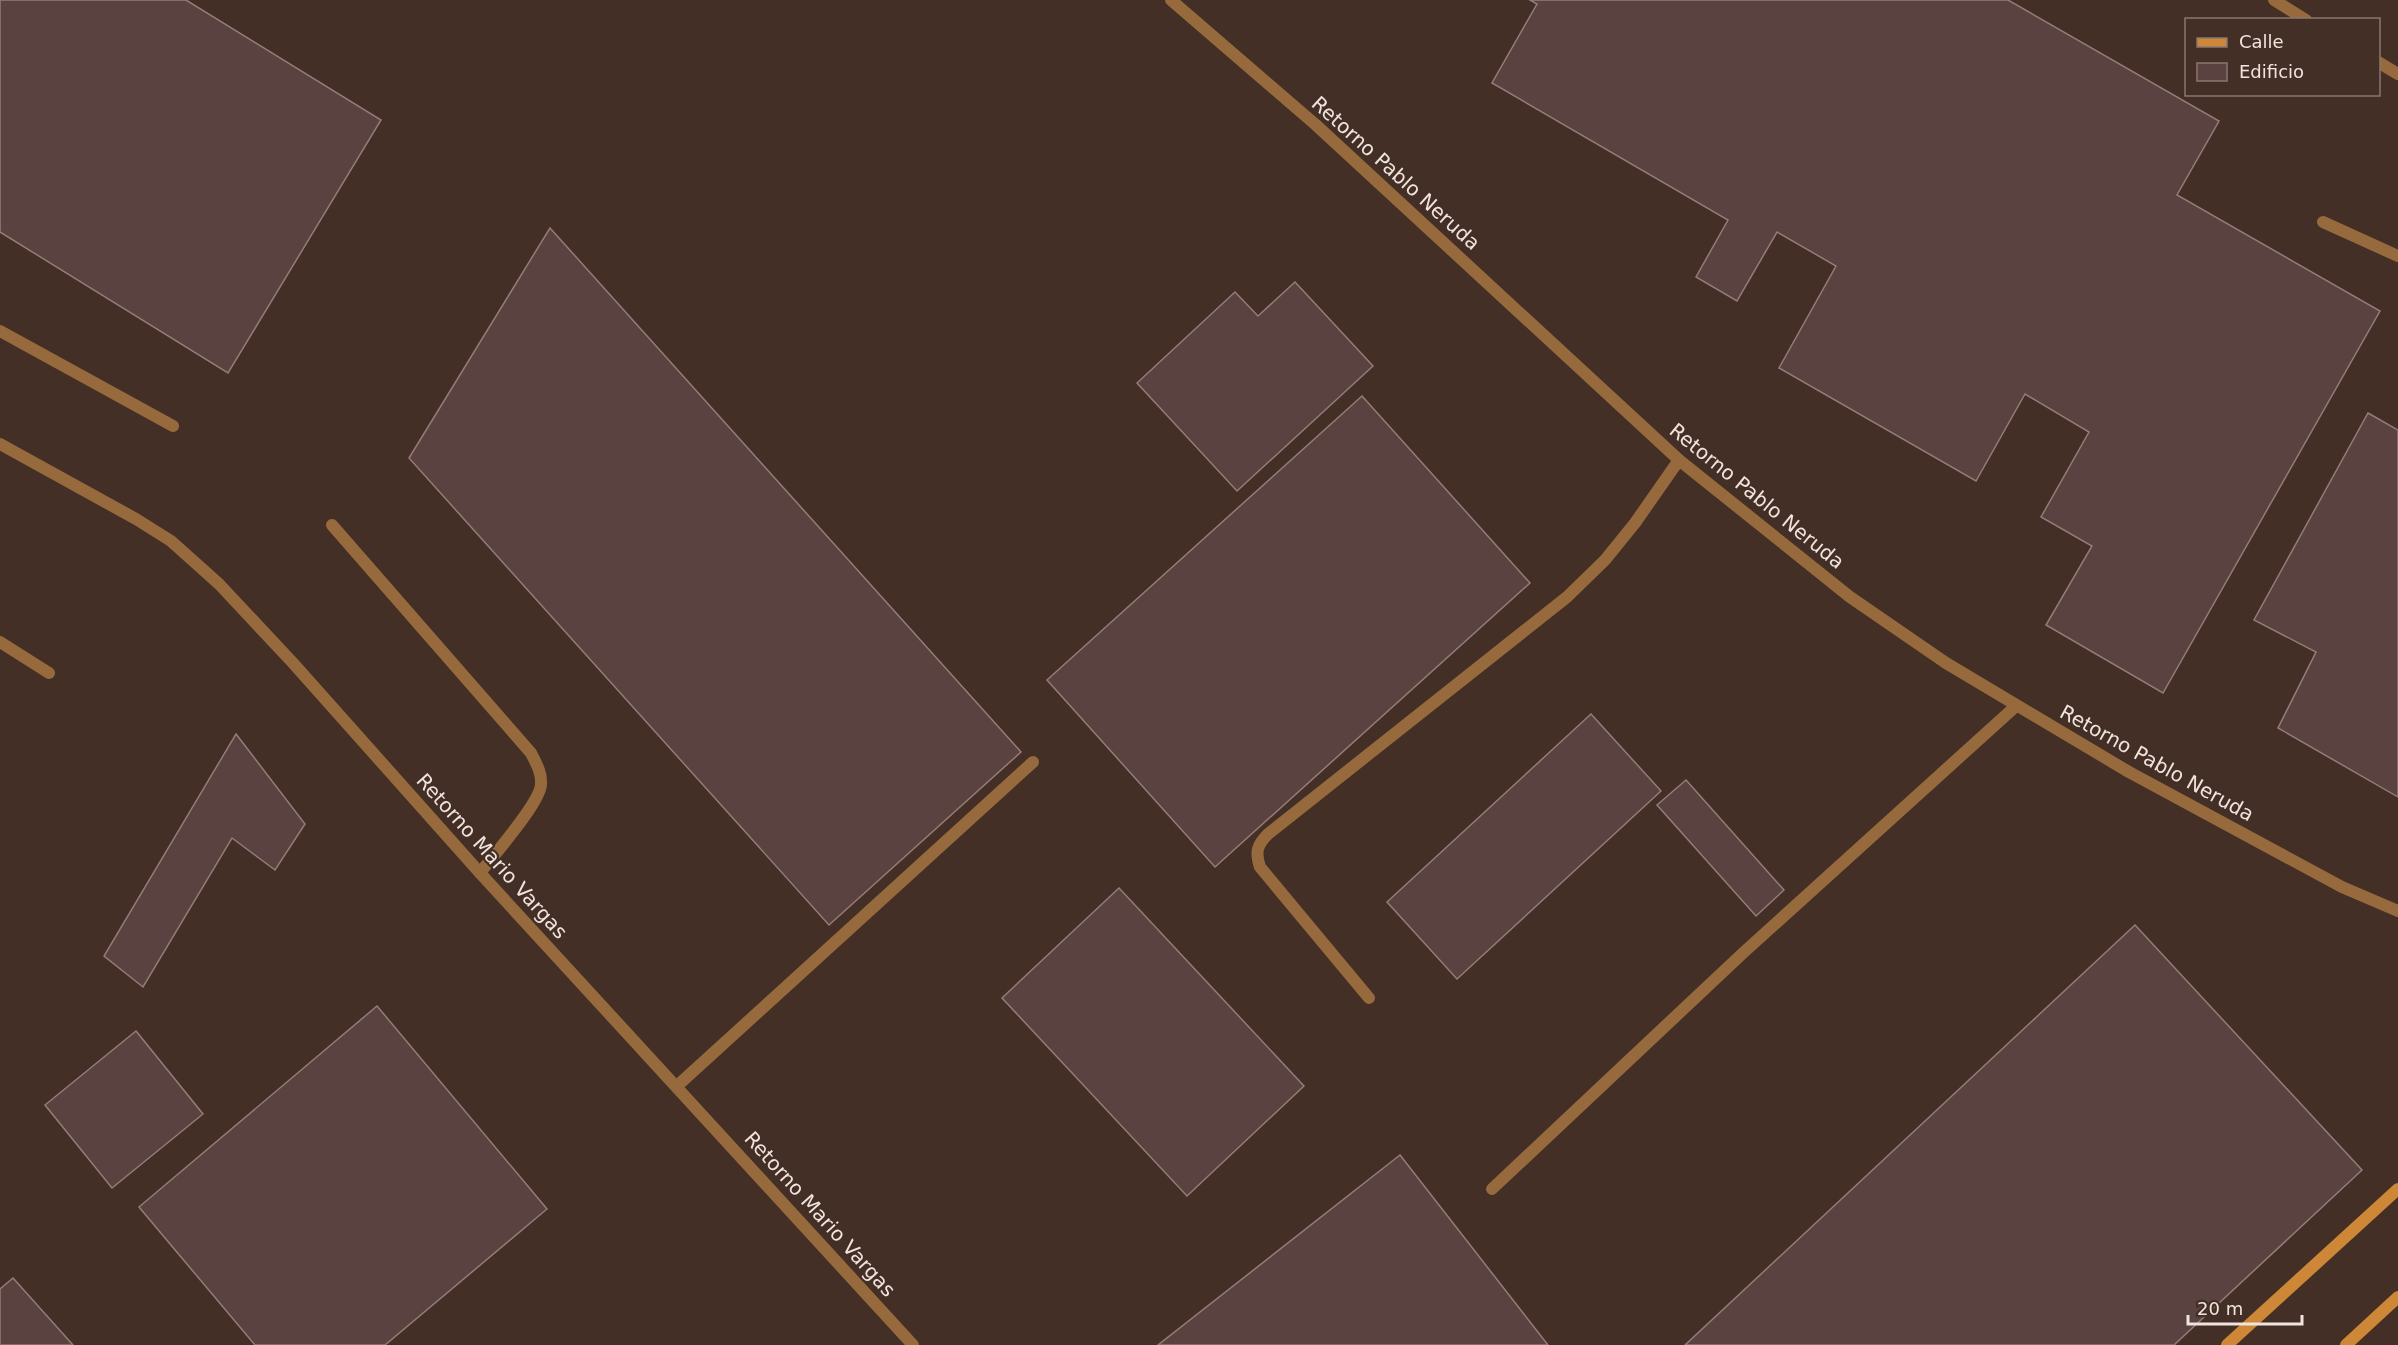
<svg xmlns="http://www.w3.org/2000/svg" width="2398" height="1345" font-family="'DejaVu Sans',sans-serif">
	<rect width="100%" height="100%" fill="#432f26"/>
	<g fill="#59423f" stroke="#967b79" stroke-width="1.5">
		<polygon points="0,0 186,0 381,120 228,373 0,232"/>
		<polygon points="1530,0 2008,0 2219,121 2177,195 2380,311 2163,693 2046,625 2092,546 2041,517 2089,432 2025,394 1976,481 1779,368 1836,266 1777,232 1737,301 1696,277 1728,220 1492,83 1537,4"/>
		<polygon points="550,228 1021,752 829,925 409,458"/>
		<polygon points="1295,282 1373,366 1237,491 1137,383 1235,292 1258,316"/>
		<polygon points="1362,396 1530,583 1215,867 1047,680"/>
		<polygon points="2368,413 2398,430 2398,797 2278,728 2316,652 2254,620"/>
		<polygon points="1591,714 1661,791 1457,979 1387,902"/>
		<polygon points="236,734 305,824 275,870 232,838 143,987 104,956"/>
		<polygon points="1686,780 1784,890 1756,916 1657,805"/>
		<polygon points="1119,888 1304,1086 1187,1196 1002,998"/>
		<polygon points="2135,925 2362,1170 2174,1345 1685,1345"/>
		<polygon points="377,1006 547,1209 385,1345 255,1345 139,1207"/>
		<polygon points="136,1031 203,1114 112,1188 45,1105"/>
		<polygon points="1400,1155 1548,1345 1158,1345"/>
		<polygon points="13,1278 73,1345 0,1345 0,1289"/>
	</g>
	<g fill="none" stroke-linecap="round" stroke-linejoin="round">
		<g stroke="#966a3c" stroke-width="12">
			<polyline points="1171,0 1316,125 1679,460 1850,597 1946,663 2129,772 2342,887 2398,911"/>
			<polyline points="2274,0 2306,20"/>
			<polyline points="2378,62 2398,74"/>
			<polyline points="2323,222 2398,256"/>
			<polyline points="0,331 173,426"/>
			<polyline points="0,444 136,519 171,541 219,584 293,663 480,873 913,1345"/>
			<path d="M332,525L531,753C536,763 542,773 541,784C541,802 493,856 480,873"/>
			<polyline points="0,642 49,673"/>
			<path d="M1369,998L1260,867C1255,852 1257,845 1268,834L1567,597L1605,560L1635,523L1679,460"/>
			<polyline points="677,1086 1033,762"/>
			<polyline points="1492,1189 1743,953 2016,706"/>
		</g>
		<g stroke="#cd8737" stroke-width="12">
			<polyline points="2227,1345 2398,1189"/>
			<polyline points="2346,1345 2398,1297"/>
		</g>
	</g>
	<g text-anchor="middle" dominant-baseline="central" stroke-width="4.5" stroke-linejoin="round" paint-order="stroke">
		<g font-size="20" fill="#f1e4de" stroke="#432f26">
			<text transform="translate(1396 173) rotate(42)">Retorno Pablo Neruda</text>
			<text transform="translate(1757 496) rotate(39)">Retorno Pablo Neruda</text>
			<text transform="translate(2157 763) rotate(29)">Retorno Pablo Neruda</text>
			<text transform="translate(492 856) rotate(48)">Retorno Mario Vargas</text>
			<text transform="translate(820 1214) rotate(48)">Retorno Mario Vargas</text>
		</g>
	</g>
	<rect x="2185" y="18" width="195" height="78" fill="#432f26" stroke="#897770" stroke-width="1.5"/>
	<rect x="2197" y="38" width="30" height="9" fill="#cd8737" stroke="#897770" stroke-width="1.5"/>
	<text x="2239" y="48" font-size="18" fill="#f1e4de">Calle</text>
	<rect x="2197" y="63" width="30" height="18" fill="#59423f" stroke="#897770" stroke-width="1.5"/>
	<text x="2239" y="78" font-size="18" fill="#f1e4de">Edificio</text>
	<path d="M2188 1315v9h114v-9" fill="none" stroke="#f1e4de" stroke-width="3"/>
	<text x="2197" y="1315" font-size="18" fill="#f1e4de" stroke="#432f26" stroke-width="4.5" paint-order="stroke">20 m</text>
</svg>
